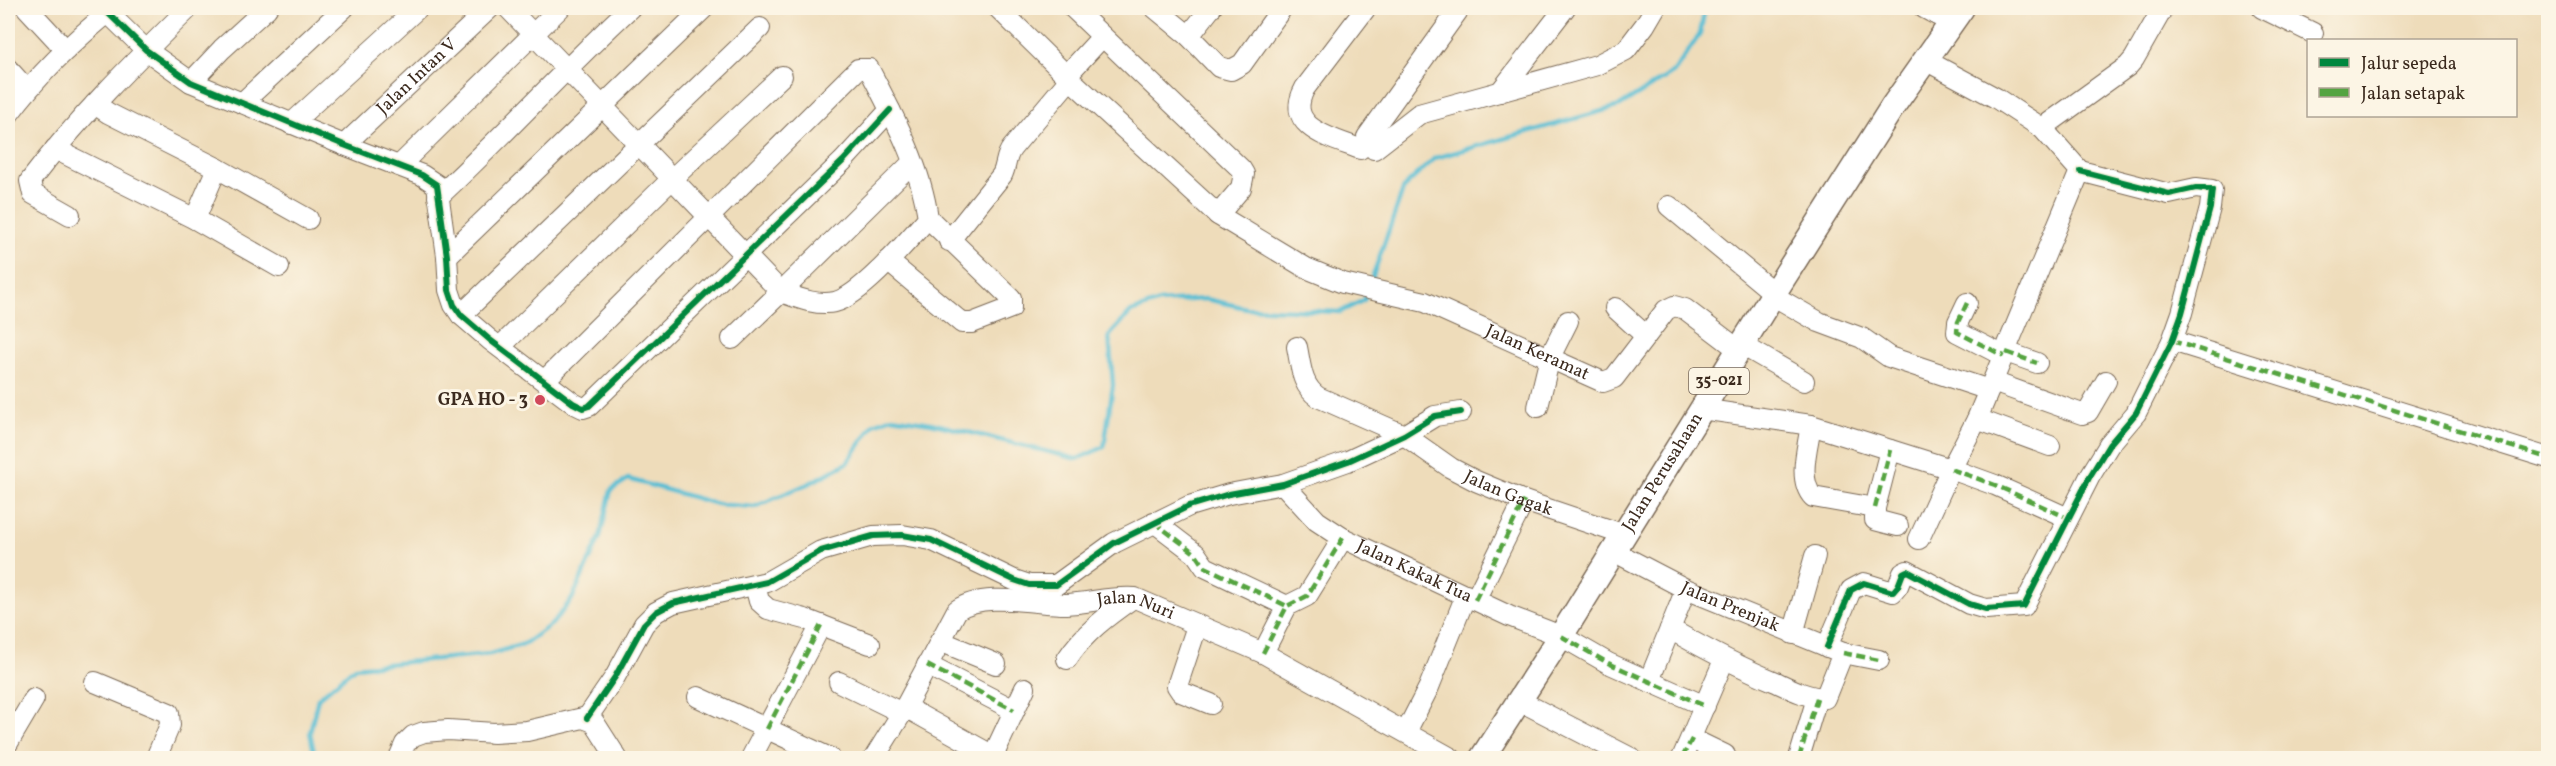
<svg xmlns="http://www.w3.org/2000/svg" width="2556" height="766" font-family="Vollkorn,serif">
	<rect width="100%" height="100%" fill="#fcf5e5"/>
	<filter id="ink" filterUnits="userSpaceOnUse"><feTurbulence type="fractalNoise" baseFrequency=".0167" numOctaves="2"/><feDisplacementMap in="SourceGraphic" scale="12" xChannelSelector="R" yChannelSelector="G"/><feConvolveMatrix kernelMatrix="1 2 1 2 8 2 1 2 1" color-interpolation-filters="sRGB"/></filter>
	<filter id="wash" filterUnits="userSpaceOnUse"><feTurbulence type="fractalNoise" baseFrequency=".008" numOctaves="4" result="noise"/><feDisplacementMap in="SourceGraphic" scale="24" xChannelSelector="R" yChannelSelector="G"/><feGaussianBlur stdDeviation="1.35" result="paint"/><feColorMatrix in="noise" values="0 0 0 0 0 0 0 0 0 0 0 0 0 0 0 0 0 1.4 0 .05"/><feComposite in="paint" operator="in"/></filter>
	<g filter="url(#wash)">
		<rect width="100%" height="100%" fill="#eedcba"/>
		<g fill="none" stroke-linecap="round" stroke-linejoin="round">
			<g stroke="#56bdd3" stroke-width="4.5">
				<polyline points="1370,284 1404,187 1435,158 1620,106 1674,72 1700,34 1705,8"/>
				<polyline points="315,758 310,732 318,698 355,667 490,654 524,644 552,624 572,599 600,537 611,490 628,479 717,504 754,507 810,483 847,463 874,424 892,417 931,423 1077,459 1104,447 1113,385 1109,336 1131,312 1159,302 1206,299 1246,308 1340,312 1364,300 1366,294"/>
			</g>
		</g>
	</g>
	<g filter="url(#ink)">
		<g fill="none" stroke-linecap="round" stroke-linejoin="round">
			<defs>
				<g id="minor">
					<polyline points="27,8 66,50"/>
					<polyline points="103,8 146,50 191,82 344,145 422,175 437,185 447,256 449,290 454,305 461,315 490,340 573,403 583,408 589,406 843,161 890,110"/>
					<polyline points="508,8 781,292 732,339"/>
					<polyline points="998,8 1070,79 1218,215 1241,188 1244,174 1241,169 1073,8"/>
					<polyline points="1155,8 1189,36 1219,67 1231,70 1242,64 1282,8"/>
					<polyline points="1924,8 1952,23"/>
					<polyline points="2262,8 2313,33"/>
					<polyline points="1189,36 1211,8"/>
					<polyline points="8,69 27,90"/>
					<polyline points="1066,76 1102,37"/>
					<polyline points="191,82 222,49 267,8"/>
					<polyline points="1500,92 1565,8"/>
					<polyline points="242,103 344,8"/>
					<polyline points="95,104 108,113 217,168 308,219"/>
					<path d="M8,115C38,75 75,39 114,8"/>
					<polyline points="291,124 418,8"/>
					<polyline points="2042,128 2128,66 2134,59 2163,8"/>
					<polyline points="1367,137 1460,8"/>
					<path id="s1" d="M344,145L490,8"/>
					<polyline points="55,149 195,219 279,267"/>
					<path d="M1360,149C1332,138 1283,128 1305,88L1366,8"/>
					<polyline points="1374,149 1419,114 1597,65 1626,50 1645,25 1655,8"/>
					<polyline points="399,166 560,8"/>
					<path d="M438,197C504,136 564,69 630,8"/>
					<polyline points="1669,206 1774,293"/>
					<path d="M70,215L33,194L30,181C77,119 133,63 189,8"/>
					<path id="s2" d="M1218,215L1306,268L1343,283L1425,302L1603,382L1614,378L1666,310L1674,306L1685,309L1739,350"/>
					<polyline points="195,219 217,168"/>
					<path d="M949,241L1002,175C1007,165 1005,157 1012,148L1070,79"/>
					<polyline points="447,256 704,8"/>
					<polyline points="888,261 962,323 972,323 1011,308 1011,298 928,218"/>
					<polyline points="1772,295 1819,322 1862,338 1889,357 1989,390"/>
					<polyline points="1967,303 1958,322 1957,332 2004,356"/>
					<polyline points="1615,308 1646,336"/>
					<polyline points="461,315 760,28"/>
					<polyline points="2172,341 2548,458"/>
					<polyline points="1742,345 1804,381"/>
					<polyline points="500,347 673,178 782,76"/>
					<path id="s3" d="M1297,347C1301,366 1301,385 1318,397L1404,435L1451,468L1476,481L1524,501L1622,534"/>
					<polyline points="2006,352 2037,363"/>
					<path d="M545,380L858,69H869C893,115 921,166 928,218C909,239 861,296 835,302C817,306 798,298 781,292L912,163"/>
					<polyline points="1993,382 2082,414 2088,412 2106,381"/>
					<polyline points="1538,407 1550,357 1568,321"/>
					<polyline points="1701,409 1811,425 1951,469 1977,419 2080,171 2042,128 1996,98 1927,61"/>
					<polyline points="1977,419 2050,446"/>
					<path d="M1811,425C1808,446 1797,480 1813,497L1875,508V520L1898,526"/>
					<path id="s4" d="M1283,484L1317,521L1343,538L1509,616L1561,636L1608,663L1705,706"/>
					<polyline points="1875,508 1890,450"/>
					<polyline points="1154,522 1196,554 1205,567 1287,606"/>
					<polyline points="1919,539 1951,469 1995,485 2068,518"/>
					<path id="s5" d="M1613,551L1686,589L1843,653L1825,698C1809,698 1791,689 1776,682C1739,667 1705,649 1670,629L1686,589"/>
					<polyline points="755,585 759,601 768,609 805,619 870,644"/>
					<polyline points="1475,600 1524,501"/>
					<polyline points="1197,626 1177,686 1181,692 1211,704"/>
					<polyline points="1793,634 1815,556"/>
					<polyline points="940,641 996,664"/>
					<polyline points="1827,647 1851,590 1864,583 1893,592 1898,586 1903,573 1907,571 1969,604 1986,609 2024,606 2090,476 2109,445 2136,413 2172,341 2182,313 2210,208 2212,190 2196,188 2169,194 2080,171"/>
					<polyline points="1263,653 1287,606 1307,596 1343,538"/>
					<polyline points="1843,653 1879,660"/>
					<path d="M1067,659C1084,633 1107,616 1133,598"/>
					<polyline points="927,665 1014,710"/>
					<polyline points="1649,681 1670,629"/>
					<polyline points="95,682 169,713 170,725 156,758"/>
					<polyline points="839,682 902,713"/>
					<polyline points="698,697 830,758"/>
					<polyline points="1518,700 1631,758"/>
					<polyline points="905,707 997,758"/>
					<polyline points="587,718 615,677 644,624 656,612 673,603 767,582 821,551 873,536 902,535 931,540 1014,580 1029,585 1056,585 1114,543 1189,506 1229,494 1283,484 1348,461 1404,435 1435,416 1461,412"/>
					<polyline points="1406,732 1429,687 1466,595"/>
					<polyline points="1692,739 1725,755"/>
					<polyline points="8,743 34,699"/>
					<polyline points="993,756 1025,688"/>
					<polyline points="399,758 405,744 413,736 424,732 448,730 494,733 527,731 583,718 594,722 617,758"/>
					<polyline points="751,758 821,625"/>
					<path id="s6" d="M874,758L902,713L957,610C984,591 1034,604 1066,604C1089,603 1112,596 1135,598L1263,653L1451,758"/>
					<polyline points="1682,758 1724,660"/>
					<polyline points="1799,758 1817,698"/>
				</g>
				<g id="major">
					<path id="s7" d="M1482,758L1561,636L1774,293L1893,106L1962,8"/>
				</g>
			</defs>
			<use href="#minor" stroke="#7a6855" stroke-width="22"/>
			<use href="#major" stroke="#7a6855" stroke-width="27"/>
			<use href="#minor" stroke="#fff" stroke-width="20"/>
			<use href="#major" stroke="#fff" stroke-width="24"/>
			<g stroke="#54a441" stroke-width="4.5" stroke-dasharray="9 4.5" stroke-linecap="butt">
				<polyline points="1967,303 1958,322 1957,332 2004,356"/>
				<polyline points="2172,341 2548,458"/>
				<polyline points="2006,352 2037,363"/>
				<polyline points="1951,469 1995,485 2068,518"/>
				<polyline points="1875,508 1890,450"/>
				<polyline points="1154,522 1196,554 1205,567 1287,606"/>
				<polyline points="1475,600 1524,501"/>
				<polyline points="1561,636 1608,663 1705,706"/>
				<polyline points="1263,653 1287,606 1307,596 1343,538"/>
				<polyline points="1843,653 1879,660"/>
				<polyline points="927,665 1014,710"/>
				<polyline points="767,729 821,625"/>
				<polyline points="1682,758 1692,739"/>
				<polyline points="1799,758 1817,698"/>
			</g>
			<defs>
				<g id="cycleway">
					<polyline points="103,8 146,50 191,82 344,145 422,175 437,185 447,256 449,290 454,305 461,315 490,340 573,403 583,408 589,406 843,161 890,110"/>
					<polyline points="1827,647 1851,590 1864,583 1893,592 1898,586 1903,573 1907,571 1969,604 1986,609 2024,606 2090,476 2109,445 2136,413 2172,341 2182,313 2210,208 2212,190 2196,188 2169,194 2080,171"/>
					<polyline points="587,718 615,677 644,624 656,612 673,603 767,582 821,551 873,536 902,535 931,540 1014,580 1029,585 1056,585 1114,543 1189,506 1229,494 1283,484 1348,461 1404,435 1435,416 1461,412"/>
				</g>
			</defs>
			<use href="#cycleway" stroke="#fcf5e5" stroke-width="10"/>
			<use href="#cycleway" stroke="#00873e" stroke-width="6"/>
		</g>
	</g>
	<circle fill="#d1495b" stroke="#fcf5e5" stroke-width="2" cx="540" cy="400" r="6"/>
	<g text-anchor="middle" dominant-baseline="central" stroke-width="6" stroke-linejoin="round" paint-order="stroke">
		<rect fill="#fcf5e5" stroke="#75675a" stroke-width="1.5" x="1689" y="368" width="60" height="26" rx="4.5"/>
		<g font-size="16" font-weight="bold" fill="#3b2a1e">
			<text x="1719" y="381">35-021</text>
		</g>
		<g font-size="18" fill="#3b2a1e" stroke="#fcf5e5">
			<text stroke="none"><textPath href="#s1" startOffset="100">Jalan Intan V</textPath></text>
			<text stroke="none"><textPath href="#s2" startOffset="350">Jalan Keramat</textPath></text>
			<text stroke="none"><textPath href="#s7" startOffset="338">Jalan Perusahaan</textPath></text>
			<text stroke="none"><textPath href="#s3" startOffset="270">Jalan Gagak</textPath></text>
			<text stroke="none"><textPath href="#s4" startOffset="160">Jalan Kakak Tua</textPath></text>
			<text stroke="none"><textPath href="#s5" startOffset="130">Jalan Prenjak</textPath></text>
			<text stroke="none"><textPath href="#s6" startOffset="352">Jalan Nuri</textPath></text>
		</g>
		<g font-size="18" font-weight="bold" fill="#3b2a1e" stroke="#fcf5e5" text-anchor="end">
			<text x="528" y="400">GPA HO - 3</text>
		</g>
	</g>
	<rect width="2556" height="766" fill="none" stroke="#fcf5e5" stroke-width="30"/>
	<rect x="2307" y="39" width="210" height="78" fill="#fcf5e5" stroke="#afa495" stroke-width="1.5"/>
	<rect x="2319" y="58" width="30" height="9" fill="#00873e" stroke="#afa495" stroke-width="1.5"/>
	<text x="2361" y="69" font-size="18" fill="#3b2a1e">Jalur sepeda</text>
	<rect x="2319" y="88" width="30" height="9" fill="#54a441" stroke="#afa495" stroke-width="1.5"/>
	<text x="2361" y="99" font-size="18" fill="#3b2a1e">Jalan setapak</text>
</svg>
